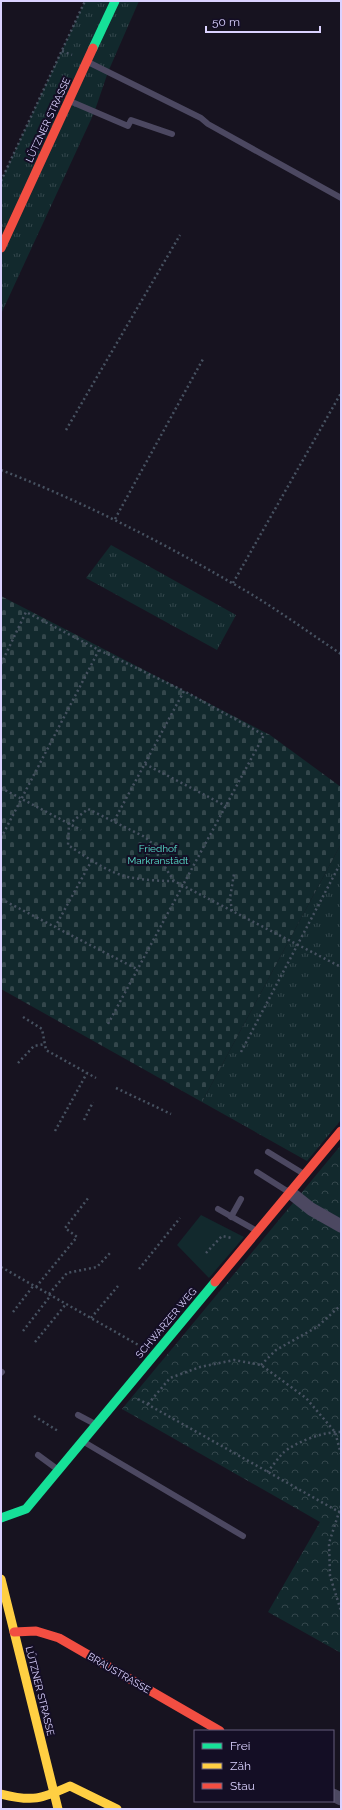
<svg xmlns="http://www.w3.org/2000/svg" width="342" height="1810" font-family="Raleway,sans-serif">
	<defs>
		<pattern id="grass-tufts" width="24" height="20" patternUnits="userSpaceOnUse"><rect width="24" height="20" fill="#12292d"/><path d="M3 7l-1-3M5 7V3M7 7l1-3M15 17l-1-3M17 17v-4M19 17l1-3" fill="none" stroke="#34474c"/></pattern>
		<pattern id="cemetery-stones" width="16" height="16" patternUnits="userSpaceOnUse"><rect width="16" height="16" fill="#12292d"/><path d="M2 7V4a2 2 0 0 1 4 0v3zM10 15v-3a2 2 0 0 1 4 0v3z" fill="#34474c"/></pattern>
		<pattern id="park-crowns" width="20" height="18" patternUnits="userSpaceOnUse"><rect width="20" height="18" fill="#12292d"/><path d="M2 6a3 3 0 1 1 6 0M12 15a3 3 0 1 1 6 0" fill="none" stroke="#34474c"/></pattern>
	</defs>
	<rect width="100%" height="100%" fill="#171320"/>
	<g fill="url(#grass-tufts)">
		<polygon points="85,1 139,1 108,72 94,113 1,314 1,181"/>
		<polygon points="111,545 236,615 217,650 86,578"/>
		<polygon points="341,844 341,1120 307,1161 202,1102"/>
	</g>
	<polygon fill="url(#cemetery-stones)" points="1,596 270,735 341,787 341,844 202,1102 1,989"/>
	<polygon fill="url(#park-crowns)" points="341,1145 341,1653 268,1612 320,1522 122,1409"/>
	<polygon fill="#12292d" points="201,1215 244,1237 209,1278 177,1245"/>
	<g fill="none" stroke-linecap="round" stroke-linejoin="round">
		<g stroke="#475261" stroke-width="2.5" stroke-dasharray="2 3" stroke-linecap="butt">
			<polyline points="62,51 72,55"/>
			<polyline points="1,181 85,1"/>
			<polyline points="66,430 180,235"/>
			<path d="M1,470C81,501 158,540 232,583C270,604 305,630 341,654"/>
			<polyline points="115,519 203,359"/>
			<polyline points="233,583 341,393"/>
			<polyline points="1,664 26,612 99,650 184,691"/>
			<polyline points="145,764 226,806"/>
			<polyline points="1,788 81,830"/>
			<polyline points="1,838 99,650"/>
			<polyline points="92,860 55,927 137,969"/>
			<path d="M174,881C159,881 143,880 128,877C107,872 86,857 68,845L69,824L88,809L145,837L154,845L159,858L174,881L341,967"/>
			<polyline points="1,899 55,927"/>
			<polyline points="232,911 230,898 234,874"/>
			<polyline points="23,1017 42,1029 46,1050 96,1078"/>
			<polyline points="108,1024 264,735 184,691 114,821"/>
			<polyline points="241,1052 339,866"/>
			<polyline points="18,1063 34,1046 45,1044"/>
			<polyline points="116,1088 171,1114"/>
			<polyline points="84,1120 93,1102"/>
			<polyline points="55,1131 87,1073"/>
			<polyline points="206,1253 222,1236 232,1238"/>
			<polyline points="1,1267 142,1347"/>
			<polyline points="139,1269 180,1218"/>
			<polyline points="36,1287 77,1237 65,1228 89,1197"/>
			<polyline points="49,1294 67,1273 97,1267 110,1253"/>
			<polyline points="13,1312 34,1285"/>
			<polyline points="91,1318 118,1286"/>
			<polyline points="23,1331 51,1295"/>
			<polyline points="35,1342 66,1304"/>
			<polyline points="261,1365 276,1350 317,1327 341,1305"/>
			<polyline points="138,1399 341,1513"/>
			<polyline points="148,1404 170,1378 200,1367 234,1360 261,1365 306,1398 335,1432 341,1454"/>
			<polyline points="34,1416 58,1431"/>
			<path d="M267,1472C273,1466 278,1458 283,1453C295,1442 325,1431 341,1432"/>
			<polyline points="341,1506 329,1543 330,1576 341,1611"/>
		</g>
		<g stroke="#4c4861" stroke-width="6">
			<polyline points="90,63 201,118 208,124 341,198"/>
			<polyline points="72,102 128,126 131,120 172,134"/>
			<polyline points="268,1152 304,1174"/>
			<polyline points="257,1172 287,1191"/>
			<polyline points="218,1209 255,1230"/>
			<polyline points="231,1217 241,1199"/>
			<polyline points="1,1373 2,1372"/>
			<polyline points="78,1415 95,1424"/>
			<polyline points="84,1442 243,1536"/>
			<polyline points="38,1455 57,1469"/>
		</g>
		<g stroke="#4c4861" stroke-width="13">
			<polyline points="291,1193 311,1209 341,1226"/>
			<polyline points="333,1795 341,1799"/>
		</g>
		<g stroke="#16e098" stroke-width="9">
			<polyline points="93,48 115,1"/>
			<polyline points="1,1518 26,1509 215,1282"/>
		</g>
		<g stroke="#ffcf43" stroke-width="9">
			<polyline points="1,1579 58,1809"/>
			<path d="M1,1794C33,1802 41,1799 70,1786L117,1809"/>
		</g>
		<g stroke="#f24e42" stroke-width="9">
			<polyline points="1,248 93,48"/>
			<polyline points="215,1282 341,1131"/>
			<polyline points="14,1632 36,1631 59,1638 220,1731"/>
		</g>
	</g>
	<g text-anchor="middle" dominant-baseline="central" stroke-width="4" stroke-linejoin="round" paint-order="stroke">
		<g font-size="10" fill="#dbd2ff" stroke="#140e25">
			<text transform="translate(48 120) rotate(-65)">LÜTZNER STRASSE</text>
			<text transform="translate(166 1323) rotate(-50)">SCHWARZER WEG</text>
			<text transform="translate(119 1673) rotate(30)">BRAUSTRASSE</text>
			<text transform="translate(40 1691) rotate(76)">LÜTZNER STRASSE</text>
		</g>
		<g font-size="10" fill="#5ae2ce" stroke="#140e25">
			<text x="158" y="848">Friedhof<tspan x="158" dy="12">Markranstädt</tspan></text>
		</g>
	</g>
	<rect width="342" height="1810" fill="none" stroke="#dbd2ff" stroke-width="4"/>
	<rect x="194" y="1730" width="140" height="72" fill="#140e25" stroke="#645c7c"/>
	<rect x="202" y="1743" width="20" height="6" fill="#16e098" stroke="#645c7c"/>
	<text x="230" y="1750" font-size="12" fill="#dbd2ff">Frei</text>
	<rect x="202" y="1763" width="20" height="6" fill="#ffcf43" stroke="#645c7c"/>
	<text x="230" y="1770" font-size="12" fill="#dbd2ff">Zäh</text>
	<rect x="202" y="1783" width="20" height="6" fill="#f24e42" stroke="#645c7c"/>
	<text x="230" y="1790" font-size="12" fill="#dbd2ff">Stau</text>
	<path d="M206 26v6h114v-6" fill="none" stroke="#dbd2ff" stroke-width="2"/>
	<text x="212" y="26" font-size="12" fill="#dbd2ff" stroke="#140e25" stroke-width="3" paint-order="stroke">50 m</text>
</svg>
